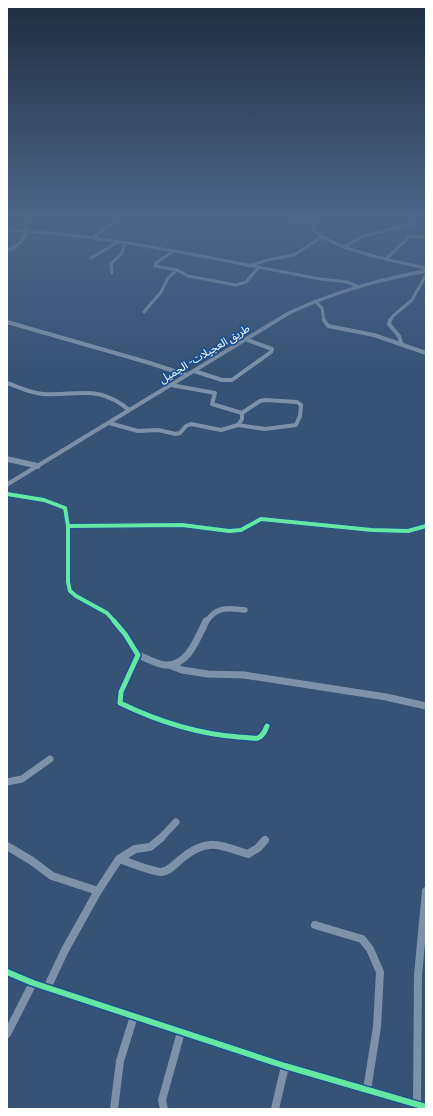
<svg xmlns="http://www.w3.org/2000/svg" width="433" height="1116" font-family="Barlow,'Noto Sans Arabic',sans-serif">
	<rect width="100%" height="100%" fill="#365274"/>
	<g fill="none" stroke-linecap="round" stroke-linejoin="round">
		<g stroke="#7d92a8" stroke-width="3">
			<polyline points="278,218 313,222"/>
			<path d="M314,218L313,230C338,251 394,261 426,268"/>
			<path d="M7,230C113,235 217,260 321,279L347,282L357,286"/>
			<polyline points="94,237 119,218"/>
			<polyline points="346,246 363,236 408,225 417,218"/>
			<path d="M7,250C17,248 25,239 27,229L23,225L30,218"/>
			<polyline points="172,252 156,263 155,266 177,270 188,276 236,285 246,282 258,268"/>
			<polyline points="91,258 118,242"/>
			<polyline points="386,259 410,236 426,237"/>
			<polyline points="249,266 267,260 294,255 322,237"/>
			<polyline points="112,273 111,264 122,253 125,243"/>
			<polyline points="315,301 322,308 324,321"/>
			<polyline points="144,312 161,292 168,278 177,270"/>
			<polyline points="390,321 393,316 412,300 426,275"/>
		</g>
		<g stroke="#7d92a8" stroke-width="4">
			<polyline points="324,320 328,326 374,335 426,353"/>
			<polyline points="390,320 389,324 399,336 401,343"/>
			<polyline points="7,322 150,363 186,375"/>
			<polyline points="194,371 222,380 232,380 271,352 272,349 245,339"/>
			<path d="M7,383C19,387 30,393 43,394C79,396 98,384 129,410"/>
			<polyline points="171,385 215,393 212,404 242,413 242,419 238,425"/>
			<polyline points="109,423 138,431 158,430 176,434 180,433 186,426 191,424 221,430 238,425 265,429 296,425 300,416 301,405 297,402 265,400 260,401 242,413"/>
		</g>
		<g stroke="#7d92a8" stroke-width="5.5">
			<polyline points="7,459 38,466"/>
			<polyline points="7,494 44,500 65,508 68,526 68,582 70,591 76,596 107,613 115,622"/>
			<polyline points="68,526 182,525 229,531 241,530 261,519 372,530 408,531 426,526"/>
			<path d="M206,622C217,606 227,608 245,610"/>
		</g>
		<g stroke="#7d92a8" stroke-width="7">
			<path d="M114,621L125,634L138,655L121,692L120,703C157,721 198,734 239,737C244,737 253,739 258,738C263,736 265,731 267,726"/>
			<path d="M138,655C147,658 155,664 165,665C188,667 198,637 206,621"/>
			<polyline points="169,665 182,670 208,674 244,675 386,697 426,706"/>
			<polyline points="7,782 22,779 50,759"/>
			<polyline points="160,839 176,822"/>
		</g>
		<g stroke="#7d92a8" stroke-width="8">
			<polyline points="7,846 32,861 52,876 98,891"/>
			<path d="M119,859C128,862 153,872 161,872C170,871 175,864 181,859C207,837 219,845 248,854L258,848L265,840"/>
			<polyline points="315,925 362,939 370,949 380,972 377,1027 367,1090"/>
			<polyline points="7,972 33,983 285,1066 426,1107"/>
			<polyline points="47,988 65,950 98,891 119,859 135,849 150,847 161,838"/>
			<polyline points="7,1034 33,983"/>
			<polyline points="417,1105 418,975 426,891"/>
			<polyline points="114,1109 120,1061 134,1016"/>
			<polyline points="164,1109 162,1100 181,1032"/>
			<polyline points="275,1109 285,1066"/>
		</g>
		<path fill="#7d8ea7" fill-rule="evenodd" d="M426,269V273C379,281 334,294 291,314L7,487V482L287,312C332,291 378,278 426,269Z"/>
		<defs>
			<g id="cycleway-far2">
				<polyline points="7,494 44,500 65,508 68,526 68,582 70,591 76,596 107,613 115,622"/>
				<polyline points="68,526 182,525 229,531 241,530 261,519 372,530 408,531 426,526"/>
			</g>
			<path id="cycleway-far1" d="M114,621L125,634L138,655L121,692L120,703C157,721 198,734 239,737C244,737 253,739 258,738C263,736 265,731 267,726"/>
			<polyline id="cycleway" points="7,972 33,983 285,1066 426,1107"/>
		</defs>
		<use href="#cycleway-far2" stroke="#1b4f8f" stroke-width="6"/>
		<use href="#cycleway-far1" stroke="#1b4f8f" stroke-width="8"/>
		<use href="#cycleway" stroke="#1b4f8f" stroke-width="9"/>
		<use href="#cycleway-far2" stroke="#66e7a1" stroke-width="4"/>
		<use href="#cycleway-far1" stroke="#66e7a1" stroke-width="5"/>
		<use href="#cycleway" stroke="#66e7a1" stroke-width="6"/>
	</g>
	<linearGradient id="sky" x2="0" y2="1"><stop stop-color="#1e2d40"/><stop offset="0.58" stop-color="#4c6688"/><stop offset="1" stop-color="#4c6688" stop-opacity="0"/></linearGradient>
	<rect width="433" height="374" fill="url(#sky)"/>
	<g text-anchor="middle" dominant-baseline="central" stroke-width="3.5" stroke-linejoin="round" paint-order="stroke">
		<g font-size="11" fill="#fff" stroke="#1b4f8f">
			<text transform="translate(204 353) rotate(-31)">طريق العجيلات- الجميل</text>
		</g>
	</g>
	<rect width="433" height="1116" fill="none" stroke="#ffffff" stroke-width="16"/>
</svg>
